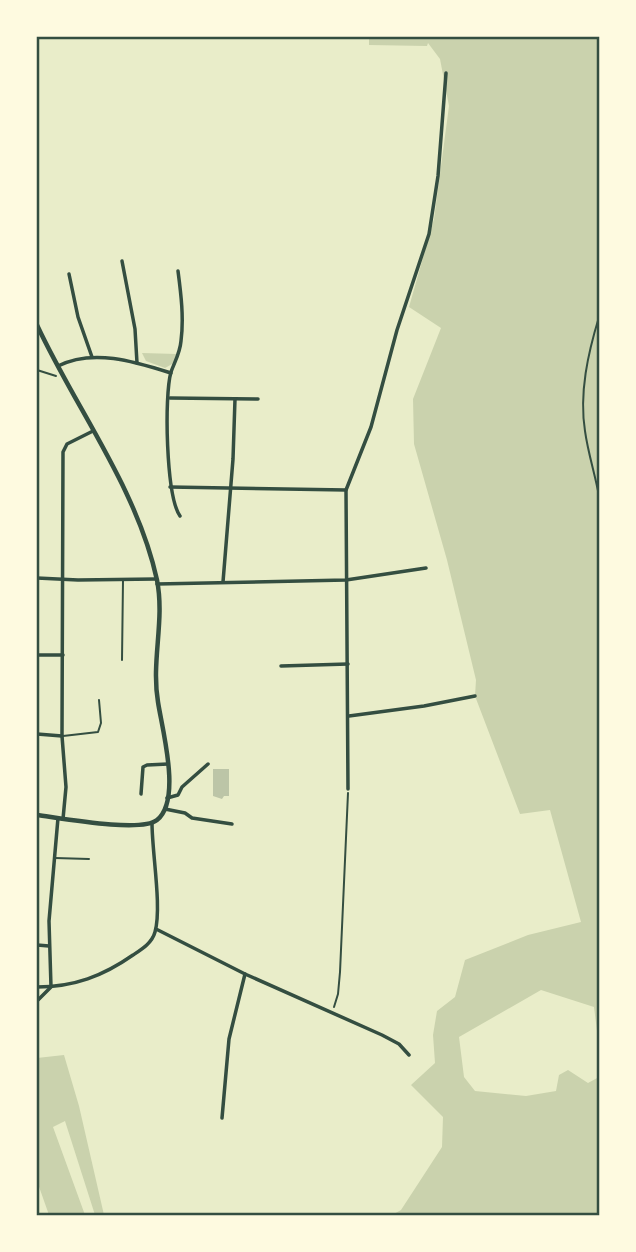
<svg xmlns="http://www.w3.org/2000/svg" width="636" height="1252" font-family="'Zilla Slab',serif">
	<rect width="100%" height="100%" fill="#e9edc9"/>
	<g fill="#cad2ad">
		<polygon points="369,37 599,37 599,1047 594,1007 541,990 459,1037 464,1077 475,1091 526,1096 556,1091 559,1075 568,1070 588,1083 599,1077 599,1215 392,1215 401,1210 442,1147 443,1117 411,1085 435,1063 433,1035 437,1011 455,997 465,960 528,935 581,922 550,810 520,814 475,696 476,680 447,560 414,444 413,399 441,328 409,307 434,219 449,106 440,59 428,43 427,46 369,45"/>
		<polygon points="142,353 177,354 174,363 165,368 146,361"/>
		<polygon points="64,1055 79,1106 104,1215 95,1215 65,1121 53,1127 85,1215 49,1215 37,1181 37,1058"/>
	</g>
	<polygon fill="#bcc5a7" points="213,769 229,769 229,796 224,796 222,799 213,796"/>
	<g fill="none" stroke-linecap="round" stroke-linejoin="round">
		<g stroke="#344e41" stroke-width="2">
			<path d="M599,317C588,353 579,393 585,431C588,453 595,474 599,496"/>
			<polyline points="37,370 56,376"/>
			<polyline points="334,1007 338,994 340,972 348,793"/>
		</g>
		<g stroke="#344e41" stroke-width="2">
			<polyline points="122,660 123,580"/>
			<polyline points="63,736 98,732 101,723 99,700"/>
			<polyline points="55,858 89,859"/>
		</g>
		<g stroke="#344e41" stroke-width="3.5">
			<polyline points="122,261 135,329 137,363"/>
			<path d="M178,271C181,294 184,318 181,341C180,353 175,361 171,372C164,396 166,496 180,516"/>
			<polyline points="69,274 78,317 92,357"/>
			<path d="M58,366C93,348 136,362 171,373"/>
			<polyline points="170,398 258,399"/>
			<polyline points="170,487 346,490"/>
			<polyline points="37,578 78,580 156,579"/>
			<polyline points="223,582 233,459 235,399"/>
			<polyline points="157,584 346,580 426,568"/>
			<polyline points="37,655 63,655"/>
			<polyline points="281,666 348,664"/>
			<polyline points="349,716 424,706 475,696"/>
			<polyline points="37,734 62,736"/>
			<polyline points="348,789 346,490 371,427 397,330 429,234 438,176 446,73"/>
			<polyline points="141,794 143,767 147,765 168,764"/>
			<polyline points="167,798 178,795 182,787 208,764"/>
			<polyline points="165,809 185,813 192,818 232,824"/>
			<polyline points="63,819 66,787 62,736 63,452 67,444 93,431"/>
			<polyline points="156,929 245,974 382,1035 399,1044 409,1055"/>
			<polyline points="37,945 49,946"/>
			<path d="M37,987C74,987 103,976 133,955C142,949 152,943 155,932C162,907 152,853 152,823"/>
			<polyline points="37,1001 51,987 49,921 58,818"/>
			<polyline points="222,1118 229,1039 245,974"/>
		</g>
		<path stroke="#344e41" stroke-width="4.5" d="M37,325C76,409 137,488 157,580C165,621 151,661 158,702C162,729 182,800 157,820C141,833 60,818 37,815"/>
	</g>
	<rect width="636" height="1252" fill="none" stroke="#fefae0" stroke-width="77"/>
	<rect x="38" y="38" width="560" height="1176" fill="none" stroke="#344e41" stroke-width="2.5"/>
</svg>
